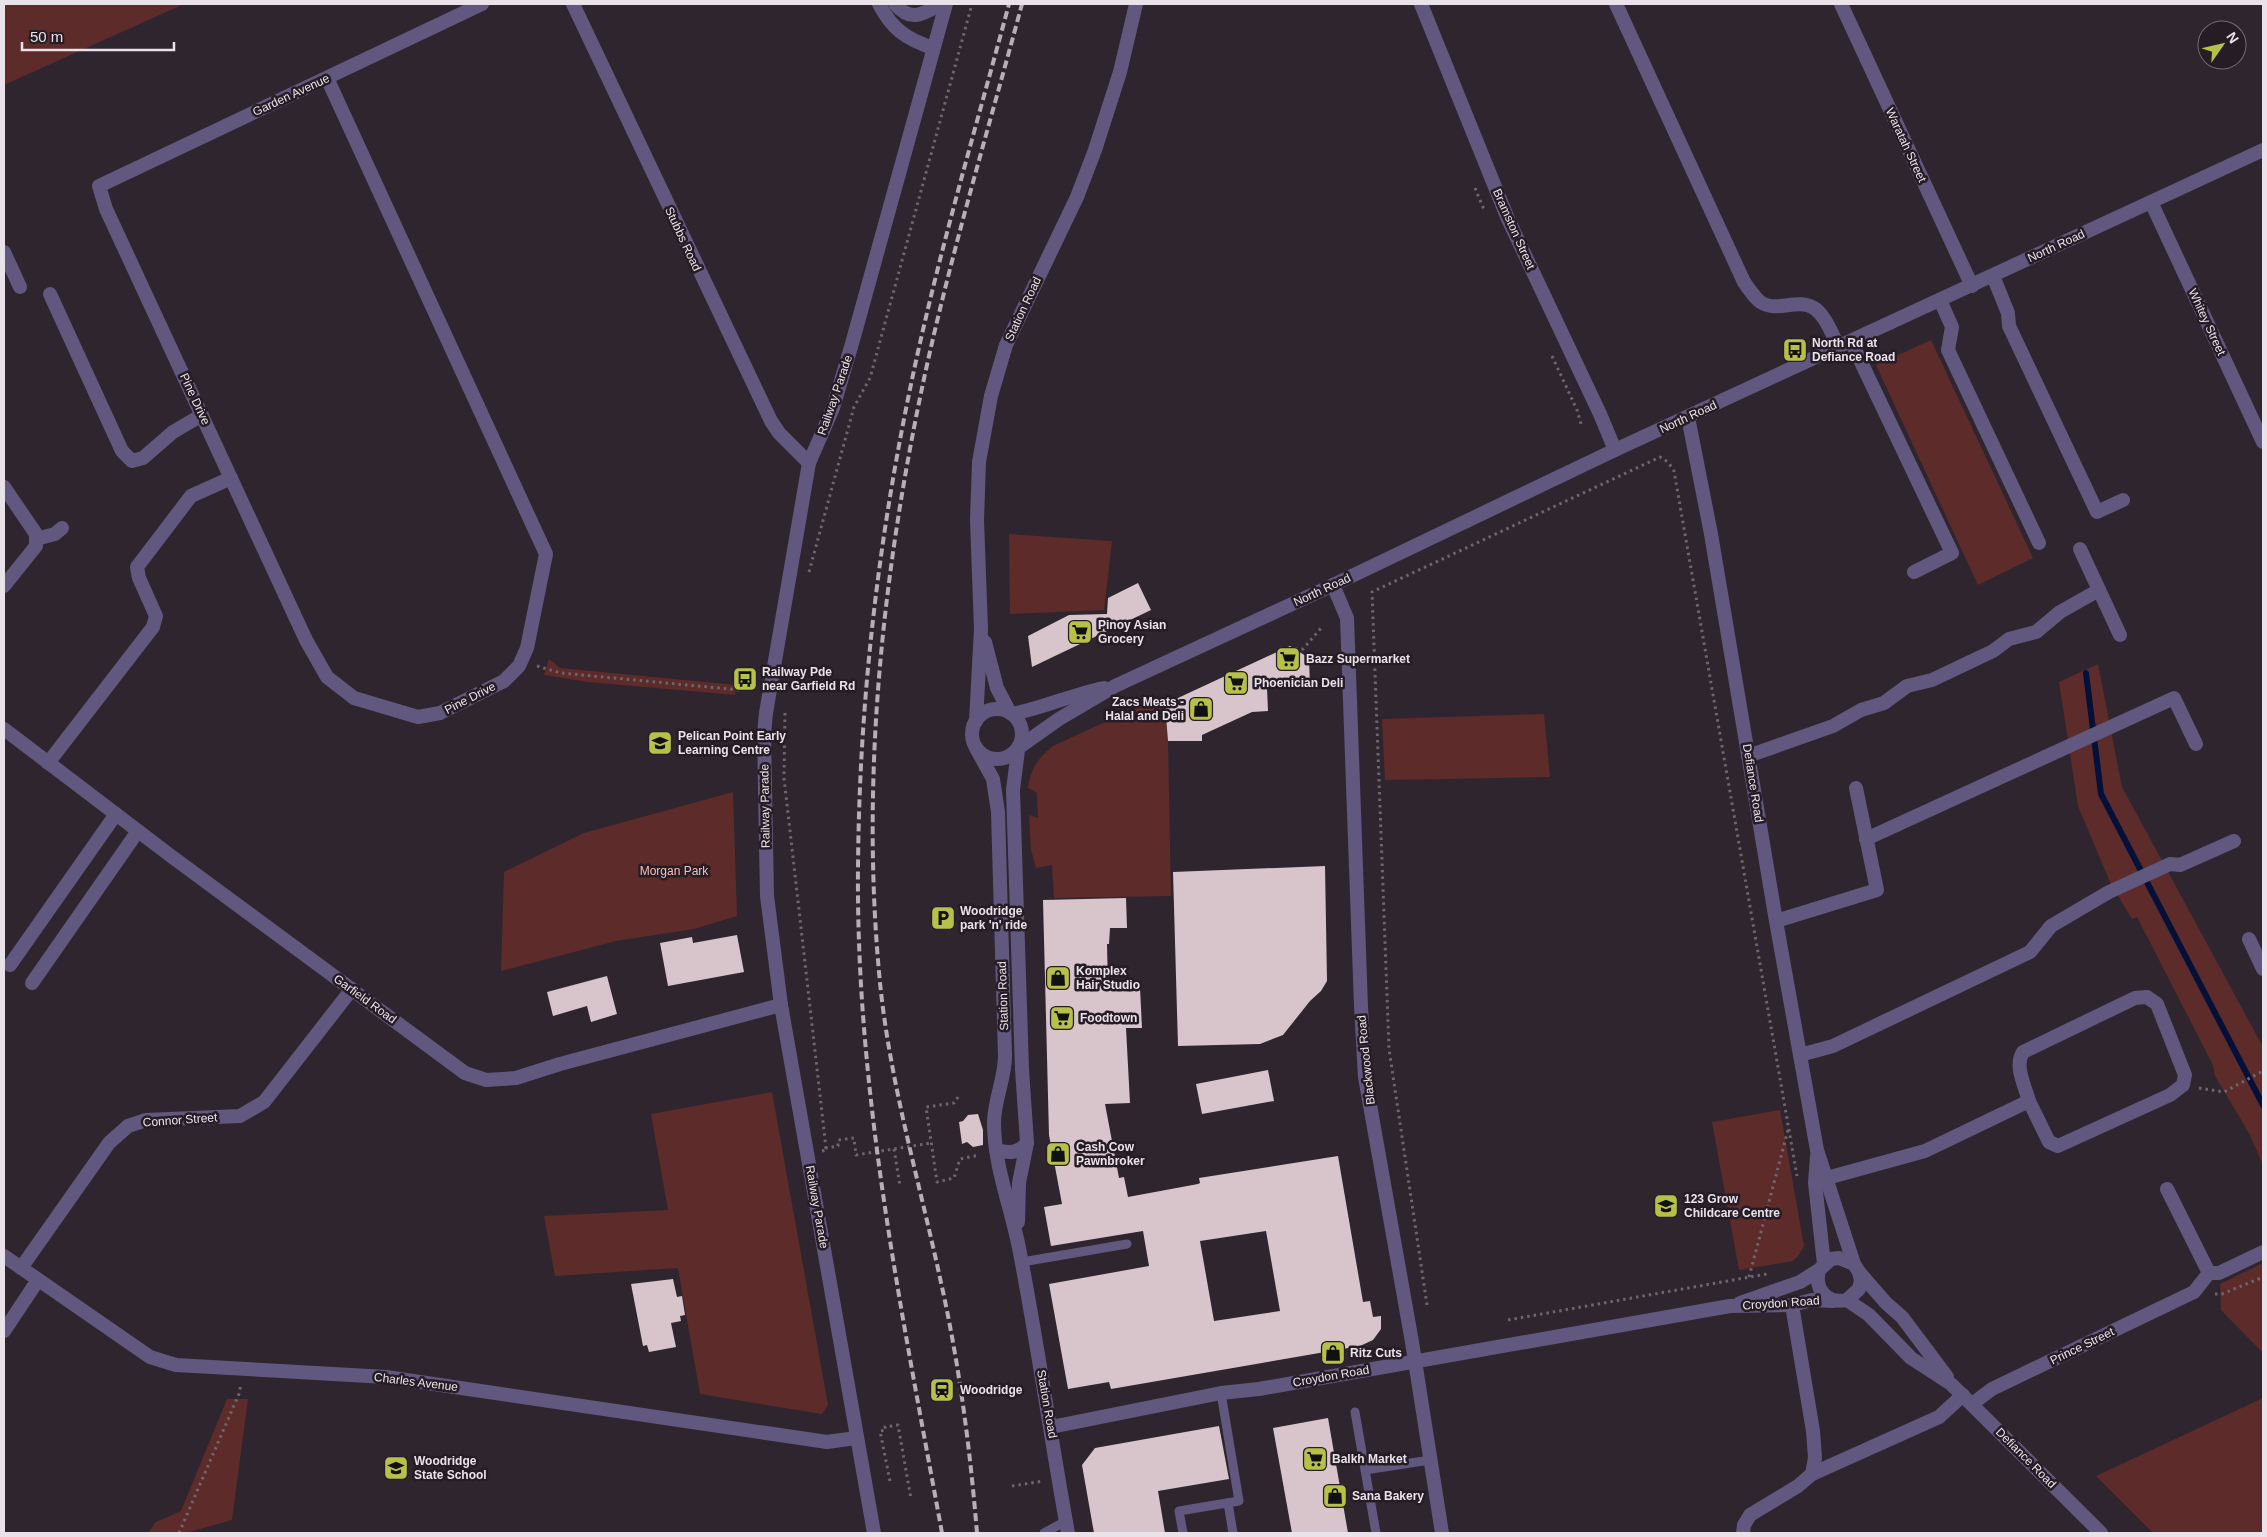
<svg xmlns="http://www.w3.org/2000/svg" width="2267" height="1537" font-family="Helvetica,sans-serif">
	<rect width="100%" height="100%" fill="#2f252f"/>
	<g fill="#5d2b29">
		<polygon points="4,4 184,4 4,85"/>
		<polygon points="1931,340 2033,558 1978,585 1876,365"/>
		<polygon points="1009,534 1112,541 1104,610 1010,614"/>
		<polygon points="549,659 560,668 736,685 735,695 588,682 544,675"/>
		<polygon points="2098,664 2122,787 2263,1047 2263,1165 2249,1133 2215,1076 2213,1065 2137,917 2132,919 2110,882 2078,806 2059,682"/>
		<path d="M1159,697L1165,704L1168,741L1171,896L1054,898L1052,865L1036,868L1031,850L1029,815L1038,818L1037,793L1028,788C1031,768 1038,758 1053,746Z"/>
		<polygon points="1544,714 1550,777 1385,780 1382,719"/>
		<polygon points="733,792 737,916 694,929 616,941 501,971 504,872 584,833"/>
		<polygon points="772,1092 828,1405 822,1414 700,1394 678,1268 555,1276 544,1216 668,1210 651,1114"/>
		<polygon points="1780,1110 1804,1246 1799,1255 1793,1261 1739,1270 1712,1122"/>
		<polygon points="2263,1263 2263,1353 2221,1310 2220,1284"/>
		<polygon points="2263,1398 2263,1533 2153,1533 2096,1476"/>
		<polygon points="227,1399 248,1399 232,1520 186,1533 148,1533 156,1522 181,1511"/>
	</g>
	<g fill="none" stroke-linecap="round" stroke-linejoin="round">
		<polyline stroke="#031039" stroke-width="6" points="2086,673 2101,794 2263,1105"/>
	</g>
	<g fill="#d7c5cb" fill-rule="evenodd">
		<polygon points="1138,583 1151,610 1032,667 1028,636 1069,615 1107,614 1108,598"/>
		<polygon points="1290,646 1309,658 1310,687 1267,688 1268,711 1252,712 1202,735 1202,741 1168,741 1165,704"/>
		<polygon points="1325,866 1327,981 1321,991 1310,1001 1283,1035 1260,1044 1178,1046 1173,872"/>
		<path d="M1126,898L1127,928H1110L1109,944H1107L1108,989L1140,988L1142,1028H1126L1130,1103L1105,1104L1119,1178L1124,1177L1128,1197L1198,1184L1200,1183L1199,1178L1338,1156L1363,1302L1370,1301L1373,1317L1381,1316V1329L1373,1340L1360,1346L1111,1389L1109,1382L1068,1389L1049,1284L1149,1266L1143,1231L1051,1246L1044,1207L1062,1204L1049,1135L1043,900ZM1266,1231L1280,1311L1214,1321L1200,1241Z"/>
		<polygon points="737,935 744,972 668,986 660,943 692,937 693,943"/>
		<polygon points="607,976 617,1014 591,1022 587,1006 553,1016 547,992"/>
		<polygon points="1268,1070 1274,1101 1202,1114 1196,1084"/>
		<polygon points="978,1114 983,1130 983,1145 973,1147 967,1142 962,1144 959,1122 963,1121 968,1115"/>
		<polygon points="673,1279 677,1297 682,1296 685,1315 680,1316 681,1321 671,1323 676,1347 649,1352 647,1345 643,1346 631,1284"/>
		<polygon points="1328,1418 1348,1533 1292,1533 1273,1428"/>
		<polygon points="1219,1426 1229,1479 1158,1491 1165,1533 1094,1533 1082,1465 1095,1448"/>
	</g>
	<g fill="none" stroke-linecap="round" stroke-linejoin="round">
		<g stroke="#6e666e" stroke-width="3" stroke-dasharray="2.5 4" stroke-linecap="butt">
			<polyline points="1475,188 1485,212"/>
			<polyline points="1552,356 1577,410 1581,424"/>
			<polyline points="809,572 854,407 870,378 972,4"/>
			<polyline points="1295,649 1303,649 1322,627"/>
			<polyline points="537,666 561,673 740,690"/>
			<polyline points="785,713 784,778 826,1148"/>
			<polyline points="2199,1088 2224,1092 2263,1071"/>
			<polyline points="958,1097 954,1103 926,1107 937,1182 954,1178 960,1159 980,1155"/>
			<polyline points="894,1149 900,1186"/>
			<polyline points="822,1151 827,1150 826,1148 838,1146 838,1140 854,1138 856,1155 931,1143"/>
			<polyline points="1749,1277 1788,1130"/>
			<polyline points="2215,1294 2222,1294 2263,1277"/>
			<polyline points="1427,1305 1389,1049 1372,592 1660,457 1668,462 1674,471 1797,1176"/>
			<polyline points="1508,1320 1767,1274"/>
			<polyline points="890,1481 880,1431 886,1430 885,1427 898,1425 911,1499"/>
			<polyline points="1012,1486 1044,1481"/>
			<polyline points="179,1533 239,1394 241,1384"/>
		</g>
		<g stroke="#61587f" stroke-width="9">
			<polyline points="1022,1262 1127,1244"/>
			<polyline points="1355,1412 1376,1533"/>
			<polyline points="1365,1470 1430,1460"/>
			<polyline points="1228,1503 1233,1533"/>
			<polyline points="1044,1533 1066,1521"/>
			<polyline points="1183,1533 1179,1511 1239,1501 1221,1393"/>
		</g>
		<g stroke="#61587f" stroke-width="14">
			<polyline points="573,4 771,421 779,433 809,463"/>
			<path d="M879,4C892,29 906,39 933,48"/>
			<path d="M895,4C911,23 923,14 941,4"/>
			<polyline points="1421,4 1508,219 1600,414 1615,450"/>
			<path d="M1616,4L1744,282C1748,288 1753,295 1758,300C1774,315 1797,297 1814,308C1826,316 1832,335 1839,347"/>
			<polyline points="1841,4 1972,286"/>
			<polyline points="327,78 546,554 527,648 519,666 504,681 440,713 418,717 354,698 327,677 306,640 106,209 99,186 482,4"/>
			<polyline points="2151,202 2263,442"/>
			<polyline points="4,252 20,287"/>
			<polyline points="1993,276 2008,313 2009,326 2097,512 2123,500"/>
			<polyline points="50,294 122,451 132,461 143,458 173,432 202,415"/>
			<polyline points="1940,300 1952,327 1948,350 2039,543"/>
			<polyline points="1851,341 1952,553 1914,572"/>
			<polyline points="1688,417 1711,534 1776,921 1817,1150 1854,1264"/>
			<polyline points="4,487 36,534 36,546 4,586"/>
			<polyline points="36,539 55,534 62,528"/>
			<polyline points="2080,549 2120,635"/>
			<polyline points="1333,585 1347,618 1361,1006 1365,1077 1412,1342 1442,1533"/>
			<polyline points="4,729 171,856 465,1073 486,1080 516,1078 560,1064 781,1005"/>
			<polyline points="1748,756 1833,726 1861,710 1884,703 1907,686 1932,680 1993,651 2009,639 2036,632 2060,612 2099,590"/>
			<polyline points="48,763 153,627 156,616 139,578 137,567 191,496 231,478"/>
			<polyline points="1866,839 2174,698 2196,744"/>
			<polyline points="1776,921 1877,890 1856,788"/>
			<polyline points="2249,939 2263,969"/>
			<polyline points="10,965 116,814"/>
			<polyline points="32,983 138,831"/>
			<polyline points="1800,1055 1833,1046 2030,952 2051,926 2109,892 2170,864 2180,865 2234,841"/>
			<polyline points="1817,1156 1815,1183 1824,1264"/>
			<path d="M1827,1178L1925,1151L2029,1101L2049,1142L2058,1146L2170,1095L2183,1085L2185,1075L2157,1004L2147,997L2135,998L2023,1052C2014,1066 2025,1086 2029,1101"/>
			<polyline points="4,1256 150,1357 176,1365 386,1377 827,1442 856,1438"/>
			<polyline points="21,1268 109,1143 128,1126 146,1120 240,1116 264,1102 352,989"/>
			<polyline points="1859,1272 1886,1303 1902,1317 1947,1377"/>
			<polyline points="2209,1273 2219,1273 2263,1252"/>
			<polyline points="1847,1300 1869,1315 1911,1358 1951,1384 2101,1533"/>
			<path d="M1740,1303L1800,1282L1819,1270L1831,1259L1839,1258L1854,1264L1859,1272L1861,1280L1859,1289L1847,1300C1827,1304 1814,1290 1819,1270"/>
			<polyline points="4,1331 38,1280"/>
			<polyline points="1972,1404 1992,1389 2194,1292 2209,1273 2167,1189"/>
			<polyline points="1051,1427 1221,1393 1259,1389 1730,1306 1792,1305 1812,1300 1833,1301"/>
			<polyline points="1812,1474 1939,1417 1963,1395"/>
			<polyline points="1743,1533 1744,1525 1750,1515 1798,1486 1812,1474 1815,1458 1813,1431 1792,1305"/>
		</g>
		<g stroke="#61587f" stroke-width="14">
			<polyline points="985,642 997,688 1010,713"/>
			<circle cx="997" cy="734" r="25"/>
			<path d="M1012,714C1044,708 1073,694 1104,688"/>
			<polyline points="976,721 981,629 977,520 979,462 991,396 1006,345 1077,197 1095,150 1120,72 1136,4"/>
			<path d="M976,748L993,779L998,812L1005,1056C1005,1079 994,1100 994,1123C994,1167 1012,1209 1020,1253C1038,1346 1051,1440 1068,1533"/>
			<polyline points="1018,748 1059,719 1115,686 1333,585 1615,450 2263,150"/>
			<polyline points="1018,750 1013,790 1022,1069 1027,1143 1019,1183 1018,1222"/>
			<path d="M996,1150C1009,1153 1018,1154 1027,1143"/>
			<polyline points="874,1533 781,1005 767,896 764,734 766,713 809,463 833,408 853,340 946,4"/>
		</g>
		<g stroke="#b6afb6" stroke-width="4" stroke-dasharray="8 4" stroke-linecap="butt">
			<path d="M942,1533C902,1314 856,1092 858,869C859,718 875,567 904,419C931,279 972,142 1009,4"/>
			<path d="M977,1533C970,1448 959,1362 940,1278C918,1176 888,1076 879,972C861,773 883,569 925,374C952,250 989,127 1022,4"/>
		</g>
	</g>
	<defs>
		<symbol id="bus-square" viewBox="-11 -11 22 22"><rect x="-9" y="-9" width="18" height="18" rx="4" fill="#b8c147" stroke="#251c25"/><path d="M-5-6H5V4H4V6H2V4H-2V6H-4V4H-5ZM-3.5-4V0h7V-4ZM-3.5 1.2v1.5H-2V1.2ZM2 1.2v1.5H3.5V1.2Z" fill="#111"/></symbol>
		<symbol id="supermarket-square" viewBox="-11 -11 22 22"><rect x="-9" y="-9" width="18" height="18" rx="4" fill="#b8c147" stroke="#251c25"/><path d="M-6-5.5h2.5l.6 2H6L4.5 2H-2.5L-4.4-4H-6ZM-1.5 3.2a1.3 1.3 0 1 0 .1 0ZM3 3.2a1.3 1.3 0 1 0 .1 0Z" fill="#111"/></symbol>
		<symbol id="shop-square" viewBox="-11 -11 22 22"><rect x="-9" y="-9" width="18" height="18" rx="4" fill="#b8c147" stroke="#251c25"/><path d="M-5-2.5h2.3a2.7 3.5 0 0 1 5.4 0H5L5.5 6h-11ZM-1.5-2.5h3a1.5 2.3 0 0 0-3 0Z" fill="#111"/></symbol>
		<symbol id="school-square" viewBox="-11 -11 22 22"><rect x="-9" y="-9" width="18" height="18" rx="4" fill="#b8c147" stroke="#251c25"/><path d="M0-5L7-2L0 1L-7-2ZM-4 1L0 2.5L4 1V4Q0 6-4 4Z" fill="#111"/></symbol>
		<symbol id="parking-square" viewBox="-11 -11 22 22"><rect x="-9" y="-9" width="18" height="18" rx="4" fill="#b8c147" stroke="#251c25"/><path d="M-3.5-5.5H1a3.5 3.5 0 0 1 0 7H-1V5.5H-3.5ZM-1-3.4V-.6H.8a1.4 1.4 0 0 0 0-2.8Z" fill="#111"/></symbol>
		<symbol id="station-square" viewBox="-11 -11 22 22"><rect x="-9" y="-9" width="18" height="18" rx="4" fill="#b8c147" stroke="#251c25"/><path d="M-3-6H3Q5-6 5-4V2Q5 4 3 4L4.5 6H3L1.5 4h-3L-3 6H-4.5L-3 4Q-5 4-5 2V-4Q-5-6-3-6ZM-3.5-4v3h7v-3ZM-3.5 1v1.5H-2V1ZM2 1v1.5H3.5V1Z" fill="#111"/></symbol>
	</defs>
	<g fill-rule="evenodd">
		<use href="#bus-square" x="1781" y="336" width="28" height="28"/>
		<use href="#supermarket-square" x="1066" y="618" width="28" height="28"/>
		<use href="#supermarket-square" x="1274" y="645" width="28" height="28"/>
		<use href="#bus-square" x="731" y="665" width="28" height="28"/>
		<use href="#supermarket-square" x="1222" y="669" width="28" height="28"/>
		<use href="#shop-square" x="1187" y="695" width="28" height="28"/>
		<use href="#school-square" x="646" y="729" width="28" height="28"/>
		<use href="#parking-square" x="929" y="904" width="28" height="28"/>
		<use href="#shop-square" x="1044" y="964" width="28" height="28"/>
		<use href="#supermarket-square" x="1048" y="1004" width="28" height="28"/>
		<use href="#shop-square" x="1044" y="1140" width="28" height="28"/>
		<use href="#school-square" x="1652" y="1192" width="28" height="28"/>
		<use href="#shop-square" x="1319" y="1339" width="28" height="28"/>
		<use href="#station-square" x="928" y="1376" width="28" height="28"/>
		<use href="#supermarket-square" x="1301" y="1445" width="28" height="28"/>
		<use href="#school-square" x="382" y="1454" width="28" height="28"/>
		<use href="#shop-square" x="1321" y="1482" width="28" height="28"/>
	</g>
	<g text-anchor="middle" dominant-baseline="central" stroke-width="5" stroke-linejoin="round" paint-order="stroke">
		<g font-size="12" fill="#e9e3e9" stroke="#251c25">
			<text transform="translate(291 95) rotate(-25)">Garden Avenue</text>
			<text transform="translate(1906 145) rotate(65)">Waratah Street</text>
			<text transform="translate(1514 229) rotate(66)">Bramston Street</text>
			<text transform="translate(683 239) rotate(65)">Stubbs Road</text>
			<text transform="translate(2056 246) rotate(-25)">North Road</text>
			<text transform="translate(1023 309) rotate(-65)">Station Road</text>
			<text transform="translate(2207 322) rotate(65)">Whitey Street</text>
			<text transform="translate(835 395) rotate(-71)">Railway Parade</text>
			<text transform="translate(195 399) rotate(65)">Pine Drive</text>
			<text transform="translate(1688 417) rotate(-25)">North Road</text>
			<text transform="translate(1322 590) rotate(-25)">North Road</text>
			<text transform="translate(470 698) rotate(-27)">Pine Drive</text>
			<text transform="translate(1753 783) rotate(81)">Defiance Road</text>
			<text transform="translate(765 806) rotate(-91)">Railway Parade</text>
			<text transform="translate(1003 996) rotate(-92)">Station Road</text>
			<text transform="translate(365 999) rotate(36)">Garfield Road</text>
			<text transform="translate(1366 1060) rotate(-96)">Blackwood Road</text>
			<text transform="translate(180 1120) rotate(-4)">Connor Street</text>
			<text transform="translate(817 1207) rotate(80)">Railway Parade</text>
			<text transform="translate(1781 1303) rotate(-4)">Croydon Road</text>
			<text transform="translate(2082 1346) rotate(-26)">Prince Street</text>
			<text transform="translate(1331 1376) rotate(-10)">Croydon Road</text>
			<text transform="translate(416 1382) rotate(7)">Charles Avenue</text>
			<text transform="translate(1047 1404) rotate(80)">Station Road</text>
			<text transform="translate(2026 1458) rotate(45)">Defiance Road</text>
		</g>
		<g font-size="12" font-weight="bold" fill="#e9e3e9" stroke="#251c25" text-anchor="start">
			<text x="1812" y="343">North Rd at<tspan x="1812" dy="14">Defiance Road</tspan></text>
			<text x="1098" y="625">Pinoy Asian<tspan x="1098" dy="14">Grocery</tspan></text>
			<text x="1306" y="659">Bazz Supermarket</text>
			<text x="762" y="672">Railway Pde<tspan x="762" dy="14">near Garfield Rd</tspan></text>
			<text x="1254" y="683">Phoenician Deli</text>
			<text x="1184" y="702" text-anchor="end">Zacs Meats -<tspan x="1184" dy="14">Halal and Deli</tspan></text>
			<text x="678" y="736">Pelican Point Early<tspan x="678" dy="14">Learning Centre</tspan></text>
			<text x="960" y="911">Woodridge<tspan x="960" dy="14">park 'n' ride</tspan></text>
			<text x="1076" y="971">Komplex<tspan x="1076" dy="14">Hair Studio</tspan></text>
			<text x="1080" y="1018">Foodtown</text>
			<text x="1076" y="1147">Cash Cow<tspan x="1076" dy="14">Pawnbroker</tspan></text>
			<text x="1684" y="1199">123 Grow<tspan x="1684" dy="14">Childcare Centre</tspan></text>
			<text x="1350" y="1353">Ritz Cuts</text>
			<text x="960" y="1390">Woodridge</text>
			<text x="1332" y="1459">Balkh Market</text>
			<text x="414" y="1461">Woodridge<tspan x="414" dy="14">State School</tspan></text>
			<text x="1352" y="1496">Sana Bakery</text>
		</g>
		<g font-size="12" fill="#f9bfbb" stroke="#251c25">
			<text x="674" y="871">Morgan Park</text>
		</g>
	</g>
	<rect width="2267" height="1537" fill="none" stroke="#e9e3e9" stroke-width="10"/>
	<g transform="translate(2222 45) rotate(56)"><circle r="24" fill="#251c25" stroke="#736c73"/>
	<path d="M0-4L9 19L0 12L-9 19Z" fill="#b8c147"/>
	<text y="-8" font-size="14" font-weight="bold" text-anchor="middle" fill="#e9e3e9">N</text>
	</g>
	<path d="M22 42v8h152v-8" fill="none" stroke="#e9e3e9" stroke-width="2.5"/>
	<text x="30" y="42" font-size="15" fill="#e9e3e9" stroke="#251c25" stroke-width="4" paint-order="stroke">50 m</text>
</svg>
